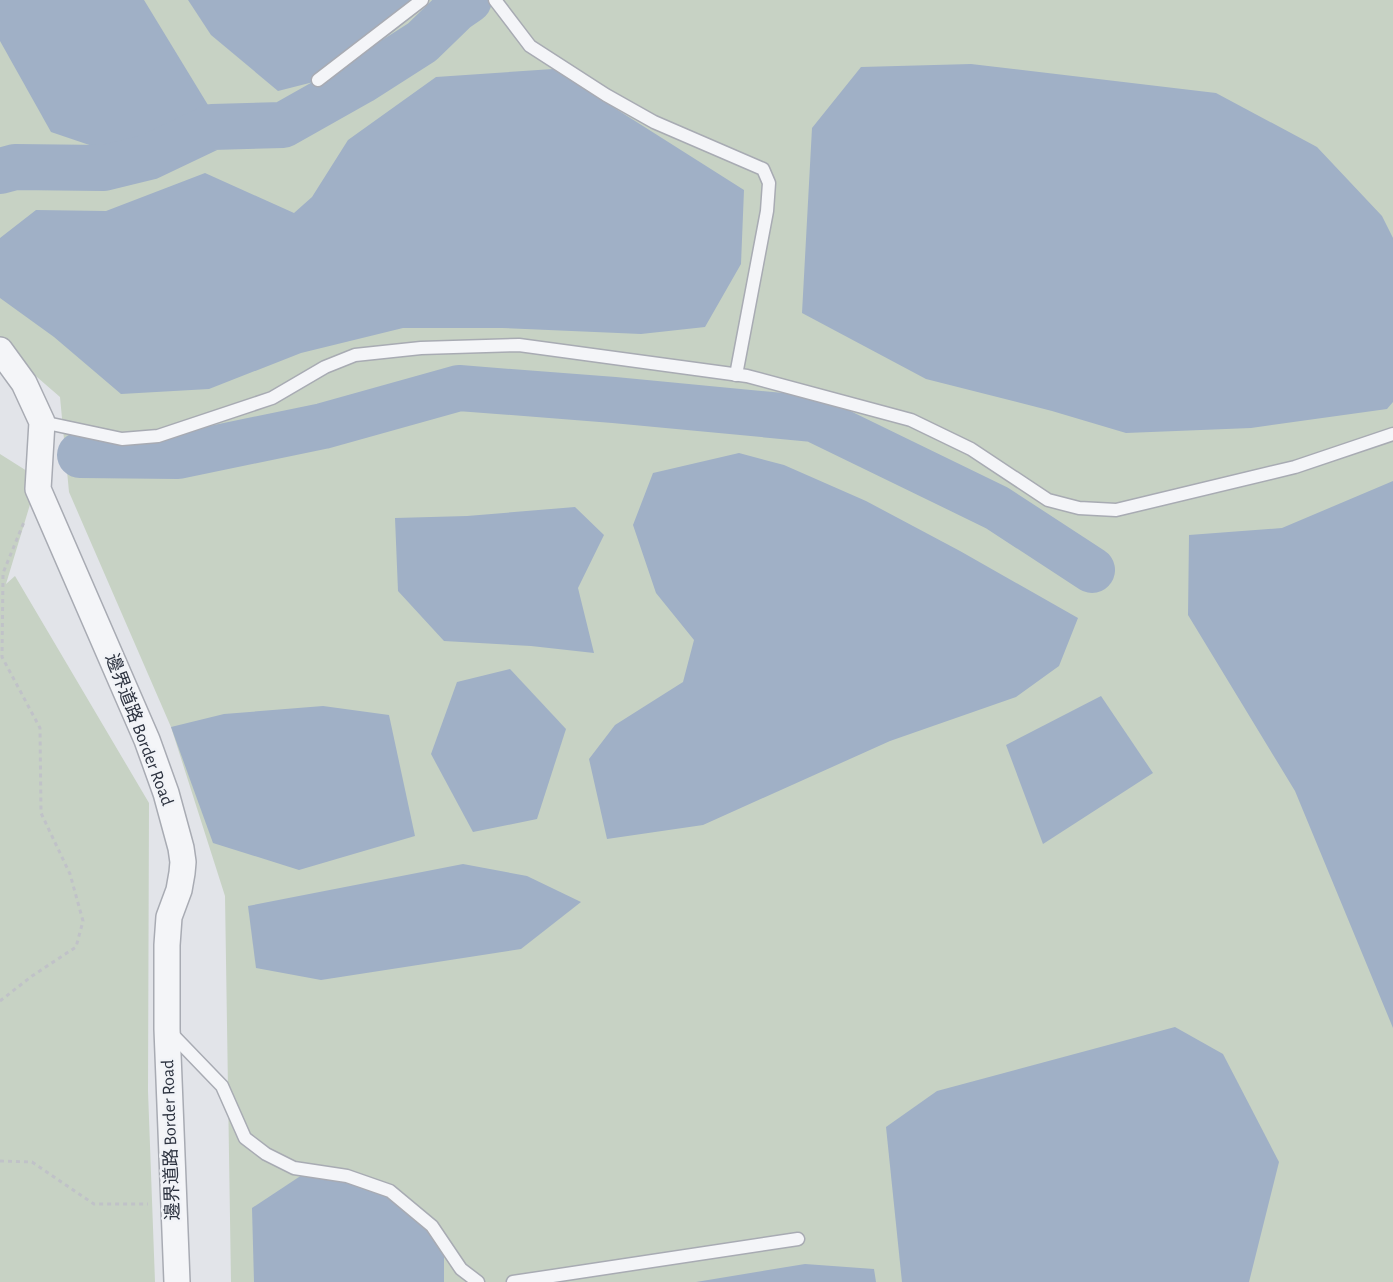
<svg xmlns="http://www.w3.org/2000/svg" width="1393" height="1282" font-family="'Alegreya Sans','Noto Sans SC',sans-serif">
	<rect width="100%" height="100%" fill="#e2e4e9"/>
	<g fill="#c7d2c4">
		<polygon points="0,0 1393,0 1393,1282 231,1282 225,896 171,727 69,492 60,397 0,345"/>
		<polygon points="0,454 38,478 6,584 15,576 149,803 148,1091 155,1282 0,1282"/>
	</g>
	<g fill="#a0b0c6">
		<polygon points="0,0 144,0 208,105 116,154 51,132 0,41"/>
		<polygon points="188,0 428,0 422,9 337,76 278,91 211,35"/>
		<polygon points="971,64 1216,93 1317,147 1382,216 1393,238 1393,402 1387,409 1251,428 1126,433 1052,411 926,379 802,313 812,128 861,67"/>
		<polygon points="553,69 744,190 741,264 705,327 641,334 502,328 403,328 301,353 209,389 121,394 54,337 0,298 0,238 36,210 106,211 205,173 294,213 312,197 348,140 436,77"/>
		<polygon points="739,453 784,465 866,501 960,551 1078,618 1059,666 1016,697 890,741 703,825 607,839 589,759 615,725 683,682 694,640 656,593 633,525 653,473"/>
		<polygon points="1393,481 1393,1028 1295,791 1188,615 1189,535 1282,528"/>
		<polygon points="575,507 604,535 578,588 594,653 531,646 444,641 398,591 395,518 467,516"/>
		<polygon points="510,669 566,729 537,819 473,832 431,754 457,682"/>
		<polygon points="1101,696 1153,773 1043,844 1006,745"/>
		<polygon points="323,706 389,715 415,836 299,870 213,843 171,727 224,714"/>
		<polygon points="463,864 527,876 581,902 521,949 321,980 256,968 248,906"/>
		<polygon points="1175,1027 1223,1054 1279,1162 1249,1282 902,1282 886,1127 937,1091"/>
		<polygon points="302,1175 374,1182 444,1239 444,1282 254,1282 252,1208"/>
		<polygon points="805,1264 874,1269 876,1282 696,1282"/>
	</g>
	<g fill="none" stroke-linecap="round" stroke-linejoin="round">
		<g stroke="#a0b0c6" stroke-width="46">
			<polyline points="0,171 15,167 104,168 149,157 212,127 283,125 361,81 422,42 456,9 469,0"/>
			<polyline points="80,455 178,456 323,426 459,388 614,400 814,419 997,508 1092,570"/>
		</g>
		<defs>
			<g id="lane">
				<polyline points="495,0 530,46 606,95 654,122 763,169 769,183 767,211 736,375"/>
				<polyline points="318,80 422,0"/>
				<polyline points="42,422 122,439 158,436 272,398 325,367 355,355 421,348 519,345 747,376 911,420 971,449 1048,500 1079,508 1116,510 1295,467 1393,434"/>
				<polyline points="169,1031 222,1086 245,1138 266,1154 294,1168 347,1176 390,1191 432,1226 461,1269 478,1282"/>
				<polyline points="513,1282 798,1239"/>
			</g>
			<polyline id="street" points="0,350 24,383 42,422 38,489 147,740 166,793 181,848 183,862 182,873 179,890 169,917 167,945 167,1029 177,1282"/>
		</defs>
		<use href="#lane" stroke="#a8abb3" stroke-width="15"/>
		<use href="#street" stroke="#a8abb3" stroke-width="28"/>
		<g stroke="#c0c2c8" stroke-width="3" stroke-dasharray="4 4" stroke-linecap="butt">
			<polyline points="0,1001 32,976 76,947 83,921 70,874 41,813 40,728 2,657 3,573 24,522"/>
			<polyline points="0,1161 32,1162 94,1204 148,1204"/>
		</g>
		<use href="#lane" stroke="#f4f5f8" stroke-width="12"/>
		<use href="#street" stroke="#f4f5f8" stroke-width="25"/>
	</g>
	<g text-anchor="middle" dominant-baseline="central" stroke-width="5" stroke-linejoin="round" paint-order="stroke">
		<g font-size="18" fill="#2c323f" stroke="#f1f3f7">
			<text transform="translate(139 730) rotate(69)">邊界道路 Border Road</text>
			<text transform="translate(171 1140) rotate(-92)">邊界道路 Border Road</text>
		</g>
	</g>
</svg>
